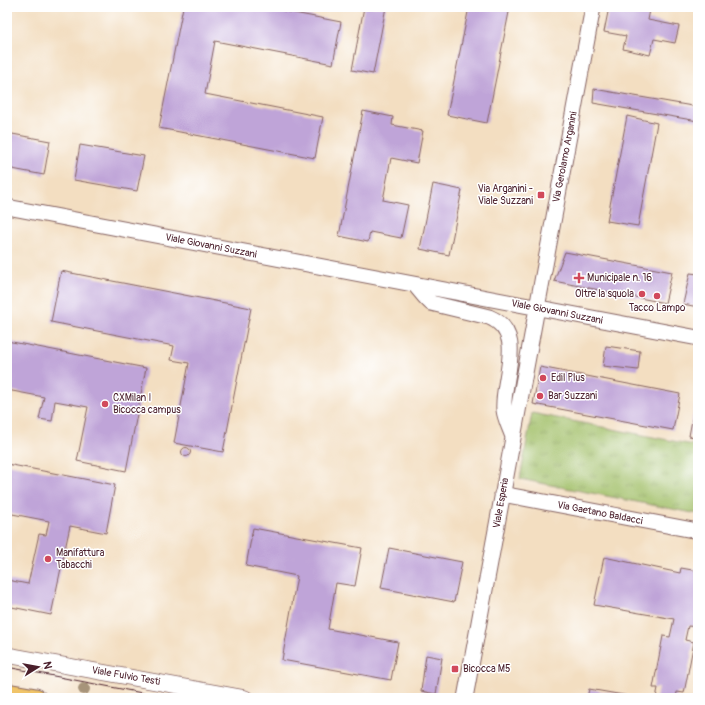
<svg xmlns="http://www.w3.org/2000/svg" width="705" height="705" viewBox="0 0 705 705" font-family="Pangolin,sans-serif">
<style>
.park{fill:url(#park-tufts);stroke:#766f49}
.building{fill:#bfa4d8}
.lines{fill:none;stroke-linecap:round;stroke-linejoin:round}
.minor-casing{stroke:#856260;stroke-width:17}
.major-casing{stroke:#856260;stroke-width:21}
.minor{stroke:#fff;stroke-width:15}
.major{stroke:#f0c469;stroke-width:19}
.tram{stroke:#4a1f2b;stroke-width:1}
.tree{fill:#a7947a}
.poi-dot{fill:#d1495b;stroke:#fff;stroke-width:1.5}
.labels{text-anchor:middle;dominant-baseline:central;stroke-width:3;stroke-linejoin:round;paint-order:stroke}
.street-label{font-size:10px;fill:#4a1f2b;stroke:#fff}
.poi-label{font-size:10px;fill:#4a1f2b;stroke:#fff;text-anchor:start}
</style>
<defs>
<pattern id="park-tufts" width="24" height="20" patternUnits="userSpaceOnUse"><rect width="24" height="20" fill="#a1bf67"/><path d="M3 7l-1-3M5 7V3M7 7l1-3M15 17l-1-3M17 17v-4M19 17l1-3" fill="none" stroke="#859b55"/></pattern>
</defs>
<rect width="100%" height="100%" fill="#fff"/>
<filter id="ink" filterUnits="userSpaceOnUse"><feTurbulence type="fractalNoise" baseFrequency=".025" numOctaves="2"/><feDisplacementMap in="SourceGraphic" scale="8" xChannelSelector="R" yChannelSelector="G"/><feConvolveMatrix kernelMatrix="1 2 1 2 8 2 1 2 1" color-interpolation-filters="sRGB"/></filter>
<filter id="wash" filterUnits="userSpaceOnUse"><feTurbulence type="fractalNoise" baseFrequency=".012" numOctaves="4" result="noise"/><feDisplacementMap in="SourceGraphic" scale="16" xChannelSelector="R" yChannelSelector="G"/><feGaussianBlur stdDeviation="0.9" result="paint"/><feColorMatrix in="noise" values="0 0 0 0 0 0 0 0 0 0 0 0 0 0 0 0 0 1.4 0 .05"/><feComposite in="paint" operator="in"/></filter>
<g filter="url(#wash)">
<rect width="100%" height="100%" fill="#f3dec1"/>
<path class="park" d="M532,413L698,446V514L520,479Z"/>
<g id="blocks">
<path class="building" d="M183,7H263L341,22L333,64L215,41L205,94L323,117L315,158L159,128Z
M364,7H386L373,74L352,70Z
M469,7H510L487,123L447,115Z
M609,7H636L650,10L648,20L679,26L675,43L654,39L650,55L623,49L626,36L604,32Z
M594,89L698,107V121L593,103Z
M363,111L393,117L392,125L423,131L417,163L391,158L383,200L408,205L401,238L370,232L368,242L339,236Z
M627,116L657,123L638,226L607,221Z
M7,133L50,141L44,175L7,168Z
M80,145L144,156L137,191L74,180Z
M433,184L462,190L449,255L420,249Z
M565,252L672,272L665,303L554,281Z
M61,271L251,308L223,452L174,443L189,363L171,360L174,346L51,322Z
M690,273L698,274V307L683,304Z
M7,341L146,368L126,471L77,461L88,407L55,401L52,421L39,419L44,397L7,390Z
M606,346L640,351L638,370L603,366Z
M540,367L680,394L673,430L533,404Z
M696,399H698V438L689,436Z
M181.5 452a4.5 4.5 0 1 1 9 0a4.5 4.5 0 1 1-9 0Z
M7,464L115,485L106,533L70,526L51,615L7,606V580L28,584L39,534L46,535L49,521L7,513Z
M253,528L362,548L355,586L336,583L328,629L398,642L391,680L282,660L297,576L246,566Z
M389,548L462,562L454,602L381,588Z
M604,557L680,573L681,568L698,571V627L688,626L685,640L694,642L684,693L677,692L676,698H656L658,688H653L663,636L670,637L674,619L594,605Z
M426,655L442,658L436,694L421,691Z
M589,689L635,697V698H587Z"/>
</g>
</g>
<g filter="url(#ink)">
<use href="#blocks" fill-opacity="0" stroke="#856260" stroke-width="1"/>
<g class="lines">
<g class="minor-casing">
<path id="minor" d="M7,207L698,338
M415,285L425,297L431,303L489,317C528,333 501,380 504,410C505,419 510,428 513,437
M502,494L698,531
M7,655L245,698
M465,698L537,308L593,7"/>
</g>
<g class="major-casing">
<path id="major" d="M7,693L36,698"/>
</g>
<use href="#minor" class="minor"/>
<use href="#major" class="major"/>
<path class="tram" d="M7,667L168,698"/>
</g>
<circle class="tree" cx="84" cy="689" r="6"/>
</g>
<g class="poi-dot">
<rect x="537" y="191" width="8" height="8" rx="2"/>
<path d="M577 272h4v4h4v4h-4v4h-4v-4h-4v-4h4z"/>
<circle cx="642" cy="294" r="4"/>
<circle cx="657" cy="296" r="4"/>
<circle cx="543" cy="378" r="4"/>
<circle cx="540" cy="396" r="4"/>
<circle cx="105" cy="404" r="4"/>
<circle cx="48" cy="559" r="4"/>
<rect x="451" y="665" width="8" height="8" rx="2"/>
</g>
<g class="labels">
<g class="street-label">
<text transform="translate(565 157) rotate(-79)">Via Gerolamo Arganini</text>
<text transform="translate(211 246) rotate(11)">Viale Giovanni Suzzani</text>
<text transform="translate(557 312) rotate(11)">Viale Giovanni Suzzani</text>
<text transform="translate(501 503) rotate(-80)">Viale Esperia</text>
<text transform="translate(600 513) rotate(11)">Via Gaetano Baldacci</text>
<text transform="translate(126 676) rotate(10)">Viale Fulvio Testi</text>
</g>
<g class="poi-label">
<text x="533" y="189" text-anchor="end">Via Arganini -<tspan x="533" dy="12">Viale Suzzani</tspan></text>
<text x="587" y="278">Municipale n. 16</text>
<text x="634" y="294" text-anchor="end">Oltre la squola</text>
<text x="657" y="308" text-anchor="middle">Tacco Lampo</text>
<text x="551" y="378">Edil Plus</text>
<text x="548" y="396">Bar Suzzani</text>
<text x="113" y="398">CXMilan I<tspan x="113" dy="12">Bicocca campus</tspan></text>
<text x="56" y="553">Manifattura<tspan x="56" dy="12">Tabacchi</tspan></text>
<text x="463" y="669">Bicocca M5</text>
</g>
</g>
<rect width="705" height="705" fill="none" stroke="#fff" stroke-width="24"/>
<g transform="translate(38 667) rotate(79)" stroke="#ffffff" stroke-width="3" paint-order="stroke">
<path d="M0-3L7 15L0 10L-7 15Z" fill="#4a1f2b"/>
<text y="-6" font-size="11" font-weight="bold" text-anchor="middle" fill="#4a1f2b">N</text>
</g>
</svg>
